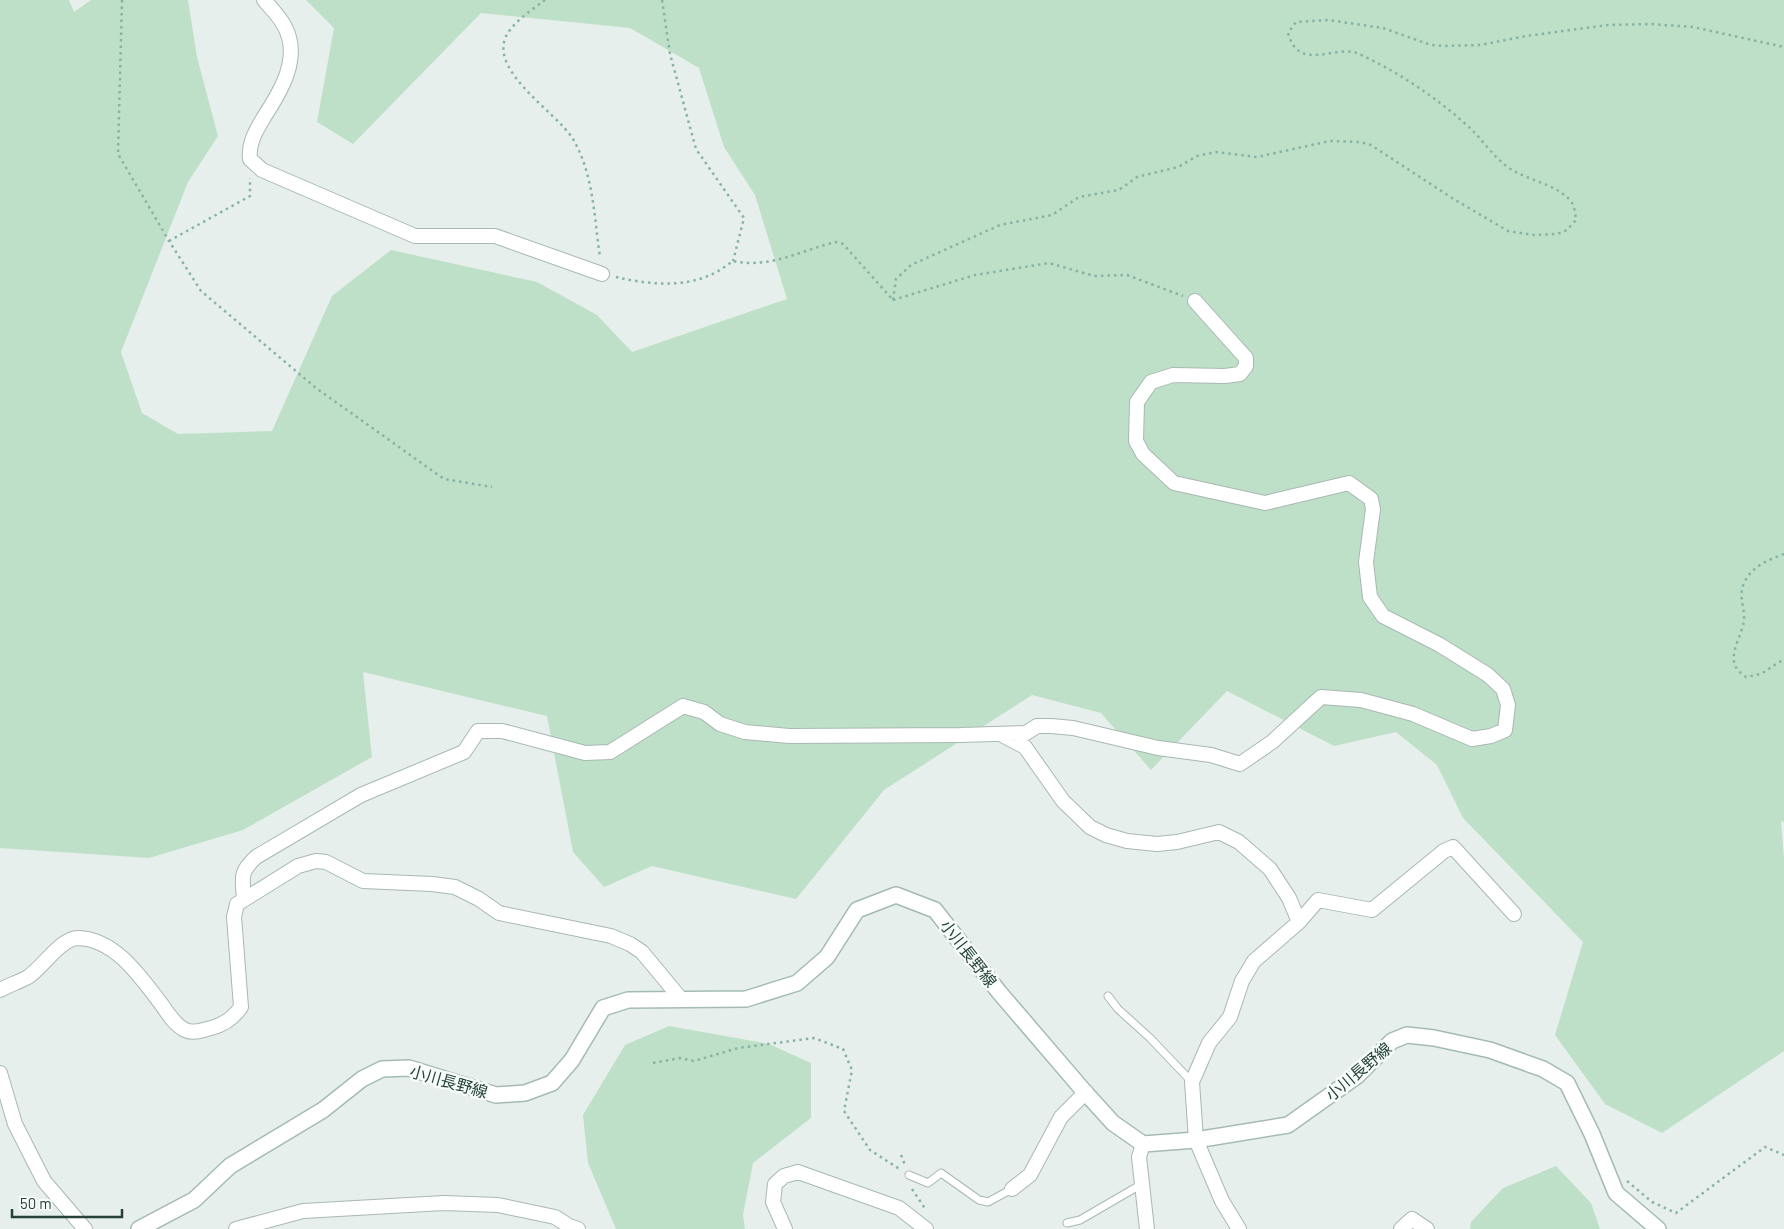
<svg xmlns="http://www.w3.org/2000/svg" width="1784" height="1229" viewBox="0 0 1784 1229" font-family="Barlow,'Noto Sans JP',sans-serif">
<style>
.green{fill:#bfe0c8}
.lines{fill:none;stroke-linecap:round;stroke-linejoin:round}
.service-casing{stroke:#a8b8b2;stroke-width:9}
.minor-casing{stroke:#a8b8b2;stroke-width:16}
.secondary-casing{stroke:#a4bbb3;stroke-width:18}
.path{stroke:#86b3a5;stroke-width:2.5;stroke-dasharray:2.5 4;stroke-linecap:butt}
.service{stroke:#fff;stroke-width:7}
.minor{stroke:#fff;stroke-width:14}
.secondary{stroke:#fff;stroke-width:15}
.labels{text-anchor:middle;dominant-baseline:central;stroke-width:5;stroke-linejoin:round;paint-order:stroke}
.street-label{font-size:16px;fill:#24423a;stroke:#f7fbf9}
</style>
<rect width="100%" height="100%" fill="#e6efeb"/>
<path class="green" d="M0,0H69L74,12L91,0H188L197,57L218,136L188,182L121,352L142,413L178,434L272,431L332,296L391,250L537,282L597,315L632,352L787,299L755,195L724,147L699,68L630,28L481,13L353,144L317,122L334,28L306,0H1784V822L1781,821L1784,859V1051L1662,1133L1605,1104L1555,1035L1583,942L1463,818L1437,765L1396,732L1334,746L1227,691L1151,770L1101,713L1032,695L884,790L796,899L652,866L604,887L573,852L547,716L363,672L372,757L243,830L149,858L0,848Z
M669,1026L769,1044L811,1063V1118L753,1163L743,1215L745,1229H616L588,1163L583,1115L625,1045Z
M1556,1166L1591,1203L1600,1229H1470L1471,1222L1503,1188Z"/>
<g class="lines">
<g class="service-casing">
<path id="service" d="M1108,996L1118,1009L1150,1038L1192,1082
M909,1175L928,1183L941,1173L979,1200L988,1202L1012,1189
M1067,1223L1080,1220L1142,1184"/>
</g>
<g class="minor-casing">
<path id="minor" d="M264,0C271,8 280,17 285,27C301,58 281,91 264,117C256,131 248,143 250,159L262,170L415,236H495L602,274
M1002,735L1025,747L1063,801L1090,827L1106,835L1127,841L1157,844L1177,842L1219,832L1239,842L1270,869L1289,898L1299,922L1254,961L1242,981L1230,1017L1209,1043L1192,1082L1196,1140L1222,1201L1239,1229
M244,898C242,877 240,872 256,857L361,795L464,752L478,731H502L585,753L610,752L683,706L704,712L720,724L745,732L789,736L961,735L1026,733L1037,726H1051L1073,728L1158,748L1211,755L1240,764L1272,742L1321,697L1361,700L1413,714L1472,739L1491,736L1505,730L1508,705L1503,689L1488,675L1440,645L1383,616L1370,597L1366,562L1373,509L1371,499L1349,483L1265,503L1174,483L1143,454L1136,441L1137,402L1151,382L1173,375L1225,376L1240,374L1246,366V358L1195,301
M1299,922L1318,900L1372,910L1444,851L1453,847L1514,914
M0,990C9,985 19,982 28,977C42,968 61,938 78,938C116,939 141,978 162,1005C168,1014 175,1025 185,1030C193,1034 202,1030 211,1028C223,1025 234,1017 241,1007L234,917L237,904L298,866L316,861L326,862L363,881L432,884L455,887L479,899L499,913L611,936L630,944L642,952L681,999
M0,1073L15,1124L44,1181L85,1229
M1143,1144L1139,1157L1147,1229
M1012,1189L1030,1175L1061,1117L1086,1092
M236,1229L303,1211L444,1203L498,1205L555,1217L569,1226L578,1229
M785,1229L773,1202L775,1184L784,1176L798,1172L899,1208L926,1229
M1401,1229L1412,1219L1427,1229"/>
</g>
<g class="secondary-casing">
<path id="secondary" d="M139,1229L194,1200L230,1166L323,1110L362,1079L382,1069L409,1068L496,1095L525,1093L552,1083L572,1060L603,1008L628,1000L746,999L797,983L827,957L857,910L896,895L935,910L999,992L1083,1090L1113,1123L1143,1144L1196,1140L1288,1125L1357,1076L1392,1041L1407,1035L1434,1038L1490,1050L1543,1069L1567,1083L1592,1134L1616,1193L1658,1229"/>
</g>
<path class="path" d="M122,0L118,154L169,241L201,291L316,388L444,479L492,487
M545,0C533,9 519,18 510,30C481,67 556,111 573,139C594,175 594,218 600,257
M662,0L670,54L696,149L744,218L733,261
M169,241L250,196V178
M616,277C645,284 682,288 710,275C718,272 726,266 733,261C771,269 801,250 836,242L843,244L893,300
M893,300L896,279L911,265L1000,225L1052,215L1079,197L1119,190L1137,177L1178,167L1197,156L1216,152L1257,157L1330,141L1360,142L1371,145L1452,198L1508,231L1534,235L1557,234L1567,230L1576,220C1575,213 1575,205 1569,199C1554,184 1531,181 1512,170C1496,160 1485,143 1472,130C1440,100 1399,72 1359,54C1336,43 1299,74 1288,33L1296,22L1328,20L1383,28L1431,45L1445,46L1480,45L1526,36L1608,25L1651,24L1693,27L1784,47
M893,300L975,275L1049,263L1094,276L1127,275L1183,296
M1784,554C1768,560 1752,566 1744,583C1738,597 1745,607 1744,621C1742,634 1732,648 1734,662C1735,669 1741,673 1746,677L1761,674L1784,659
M653,1063L680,1058L694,1061L738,1048L814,1038L843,1049L852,1070L844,1111L870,1150L901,1170
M901,1155L905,1165
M1627,1181L1652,1202L1676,1213L1765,1147L1784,1155
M912,1189L926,1210"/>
<use href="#service" class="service"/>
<use href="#minor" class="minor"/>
<use href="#secondary" class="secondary"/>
</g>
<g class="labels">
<g class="street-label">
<text transform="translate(969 953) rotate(52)">小川長野線</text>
<text transform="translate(1358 1071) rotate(-40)">小川長野線</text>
<text transform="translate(449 1081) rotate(16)">小川長野線</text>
</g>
</g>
<path d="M12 1209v8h110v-8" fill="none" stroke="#24423a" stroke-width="2.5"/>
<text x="20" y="1209" font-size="15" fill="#24423a" stroke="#f7fbf9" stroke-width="4" paint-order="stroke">50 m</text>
</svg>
